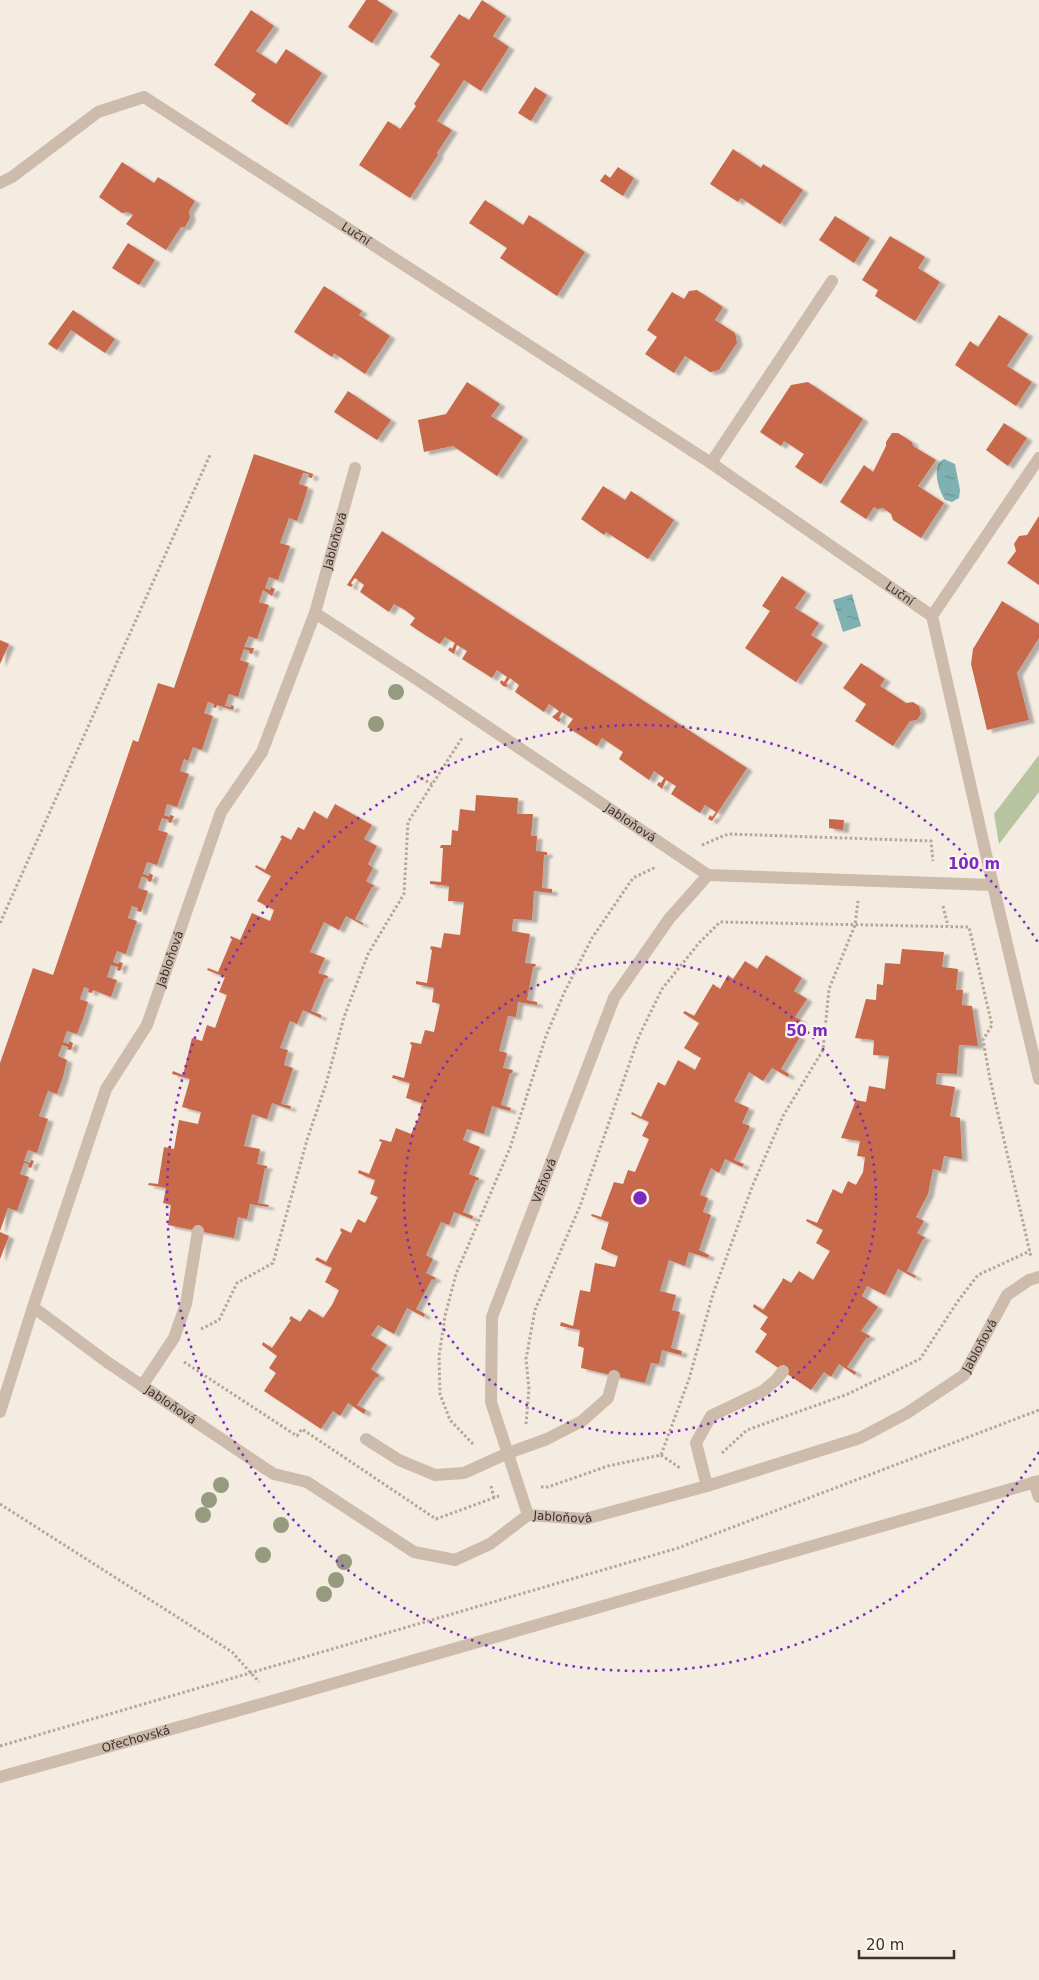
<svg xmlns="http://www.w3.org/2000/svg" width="1039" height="1980" viewBox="0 0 1039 1980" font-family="'DejaVu Sans',sans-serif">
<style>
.grass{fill:#b8c4a0}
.water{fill:url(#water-ripples)}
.building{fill:#c8694b;filter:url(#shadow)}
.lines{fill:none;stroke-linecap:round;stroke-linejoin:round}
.path{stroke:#b9a596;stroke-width:3;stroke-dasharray:2.5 2.5;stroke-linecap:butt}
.service{stroke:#cdbbac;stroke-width:12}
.minor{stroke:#cdbbac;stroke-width:12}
.tertiary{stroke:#cdbbac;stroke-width:12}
.tree{fill:#969b7f}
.ring{fill:none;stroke:#7b2cbf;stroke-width:2.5;stroke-dasharray:2.5 5}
.labels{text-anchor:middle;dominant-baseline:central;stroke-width:4.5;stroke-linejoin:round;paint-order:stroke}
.street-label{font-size:12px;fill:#3b302b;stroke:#fbf5ee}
.centre{fill:#7b2cbf;stroke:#fbf5ee;stroke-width:2.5}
.ring-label{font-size:15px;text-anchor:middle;font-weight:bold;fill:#7b2cbf;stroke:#fbf5ee;stroke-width:4.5;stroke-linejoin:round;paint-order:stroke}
</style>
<defs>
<pattern id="water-ripples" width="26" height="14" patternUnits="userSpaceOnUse" patternTransform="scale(1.25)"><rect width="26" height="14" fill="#7fb0b2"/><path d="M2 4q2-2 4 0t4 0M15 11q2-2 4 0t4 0" fill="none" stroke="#699091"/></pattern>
<filter id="shadow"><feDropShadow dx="5.5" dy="3" stdDeviation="1" flood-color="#0004"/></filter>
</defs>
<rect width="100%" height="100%" fill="#f4ebe1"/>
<path class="grass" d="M1039,755V792L999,844L994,814Z"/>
<path class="water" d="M944,459L955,464L960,490L959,498L952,502L945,500C938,489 931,465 944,459Z
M852,594L861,626L843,632L833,600Z"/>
<path class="building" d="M366,0H377L393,11L372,43L348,27Z
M482,0L506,16L493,36L509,47L481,91L464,80L437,121L452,130L437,153L438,155L410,198L359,165L388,121L400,129L416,106L414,104L440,64L430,57L459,14L469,20Z
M251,10L274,26L256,51L276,64L286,49L322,73L287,125L251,101L256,94L214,65Z
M535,87L547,95L531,121L518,113Z
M733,149L761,168L763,164L803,190L780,224L741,198L738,202L710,184Z
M122,162L154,183L158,177L195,201L189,211L190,218L185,227H181L166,250L126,224L133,215L128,212L122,213L99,197Z
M618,167L634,178L623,196L600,181L605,174L610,178Z
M485,200L523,225L529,215L585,252L557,296L500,258L507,248L469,223Z
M835,216L870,238L854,263L819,240Z
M890,236L925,257L918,268L940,282L915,321L875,296L878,290L862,280Z
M128,243L155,260L139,285L112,268Z
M324,286L362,311L359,315L390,336L365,374L334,353L332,357L294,332Z
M697,290L723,307L715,320L735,333L737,343L719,370L710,372L685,356L674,373L645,354L657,337L647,330L672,292L684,299L689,291Z
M73,310L115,339L105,353L71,330L57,350L48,344Z
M999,315L1028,334L1007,366L1032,382L1016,406L955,365L970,341L978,347Z
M467,382L500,404L491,416L523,437L497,476L453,446L424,452L418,420L446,414Z
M808,382L863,419L821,484L795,467L804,454L784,441L781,446L760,432L791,385Z
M348,391L391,420L377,440L334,412Z
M1004,423L1027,438L1008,466L986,450Z
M892,433H898L912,442L913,446L936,460L918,486L944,503L921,538L893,520L891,514L883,508L877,509L874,507L866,519L840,502L864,465L873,472L886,446V442Z
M254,454L313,474L312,478L308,477L309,474L303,473L299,484L308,487L303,504L297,521L289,518L280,543L290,546L278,580L269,577L265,588L270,590L271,587L275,589L272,596L263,590L259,602L269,605L257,639L249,636L244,647L254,648L252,654L249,653L250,651L244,649L240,660L249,663L238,697L229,694L225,706L231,707V705L234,706L233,710L217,705L216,708L213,707L214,704L208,702L204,713L213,716L202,750L193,747L188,761L184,759L180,771L189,774L177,807L167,804L164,815L169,817L170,815L174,816L171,823L168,822L169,820L162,818L158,830L168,833L157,865L147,862L143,874L149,876V873L153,875L151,882L148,881V879L142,876L138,888L148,891L141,912L137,911L138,908L132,906L128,918L137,921L131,938L126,954L117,951L113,962L118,964L119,962L123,963L120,971L117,970L118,967L111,965L107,977L117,980L111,997L93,990L92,993L88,992L89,989L84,987L80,999L88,1002L83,1019L77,1034L67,1031L63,1042L69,1044V1041L73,1043L71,1050L67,1049L68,1047L62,1045L58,1056L67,1060L63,1077L57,1094L48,1091L39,1116L48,1119L37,1153L28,1150L24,1161L30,1163L31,1160L34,1161L31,1168L28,1167L29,1164L24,1163L20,1174L29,1177L17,1211L8,1208L0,1231V1063L33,968L53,975L133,740L138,742L158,683L174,688Z
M603,486L625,500L631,491L674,520L648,559L606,532L604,535L581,519Z
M1039,516V585L1007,563L1016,551L1014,544L1019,536L1027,535Z
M382,531L747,768L712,821L708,819L710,815L712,817L716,812L705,805L700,813L671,794L676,786L666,780L662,789L657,785L659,782L661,783L664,778L654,771L649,780L619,759L623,752L602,738L597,746L567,727L573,719L562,712L559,718L561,719L559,722L552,717L559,711L549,704L544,712L515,692L519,685L510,678L506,684L508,685L506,687L503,686L500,683L501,680L504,682L507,677L497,670L492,678L462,659L467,651L457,645L454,654L448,650L450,647L452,649L455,643L445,637L440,644L425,635L410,625L415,618L405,610L394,604L389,612L360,592L364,585L355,578L351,583L353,585L351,587L347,585Z
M782,576L806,592L795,608L819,623L811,635L823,643L796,682L745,648L770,611L762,606Z
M1002,601L1039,624V638L1017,673L1029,720L987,730L971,664L973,649Z
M0,640L9,644L0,664Z
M861,663L885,679L880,686L906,703L913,702L919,706L921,714L917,720L910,721L893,746L855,721L866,704L843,688Z
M476,795L518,798L517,814H533L531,836H537L536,851L547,852V855H544L542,888L552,889V893L534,891L532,920L513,919L512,931L530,934L525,963L536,964L535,967H533L527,1000L537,1002V1005L518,1002L516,1017L508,1016L499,1051L507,1053L503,1068L513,1070L512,1073H510L501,1105L511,1108L510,1111L492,1106L484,1134L467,1129L463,1140L480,1147L469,1174L479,1178L478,1181L476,1180L463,1212L473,1216L472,1219L454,1212L449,1225L441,1222L426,1255L433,1259L426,1273L436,1278L434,1280L432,1279L416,1309L425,1314L424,1317L407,1308L394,1334L378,1325L371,1335L387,1345L371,1369L379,1375L378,1378L376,1377L357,1405L366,1410L364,1414L348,1403L340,1416L333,1411L321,1429L264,1391L276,1373L269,1368L277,1356L262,1345L263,1342L272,1348L291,1320L289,1319L291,1316L300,1322L309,1309L323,1318L332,1305L339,1290L325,1282L332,1268L315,1260L317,1257L326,1262L342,1232L340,1231L341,1228L351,1233L358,1219L365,1223L378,1197L370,1194L375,1180L358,1173L359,1170L369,1174L382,1142L379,1141L380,1139L391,1142L396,1128L411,1134L418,1119L422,1103L406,1098L410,1083L392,1078L393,1075L404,1078L412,1045L410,1044L411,1042L421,1044L425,1030L434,1032L440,1004L432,1002L434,988L416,984V981L427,983L432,950L430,949L431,946L441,948L444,933L460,935L464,902L448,901L449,886L430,884V881L441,882L443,848H440L441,845H451L452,830L458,831L460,809L475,811Z
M335,804L372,825L364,839L377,846L368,864L373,868L366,881L375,886L372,887L355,919L363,923V925L346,916L339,930L324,922L310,952L325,958L318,973L328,976L327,979L325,978L311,1011L321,1015V1018L303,1010L297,1024L290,1021L280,1048L288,1050L284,1065L293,1068L281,1104L291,1106L290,1109L272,1103L267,1119L252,1114L244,1146L260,1149L257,1164L267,1166V1169L265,1168L258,1203L269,1205L268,1207L250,1204L247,1219L238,1217L234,1238L168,1225L171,1205L163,1203L166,1188L148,1185L149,1183L158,1184L164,1147L174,1149L179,1120L198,1124L201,1112L182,1107L190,1079L172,1074L173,1071L183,1075L192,1038L202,1041L207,1025L215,1028L227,995L219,992L225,977L207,970L208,968L218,972L232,939L230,938L231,936L240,940L252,913L270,921L274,910L257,901L271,876L255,867L256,865L265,870L282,838H280L282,835L291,840L298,827L304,830L314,811L327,819Z
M829,819L844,820L843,830L829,828Z
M902,949L944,952L942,967L958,969L956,990H963L962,1005L972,1006L978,1046L959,1045L957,1074L937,1073L936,1084L955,1087L950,1116L960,1118L962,1159L944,1156L941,1171L933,1169L928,1194L916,1217L924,1221L917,1233L926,1238L923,1239L907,1271L916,1276L915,1278L898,1269L885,1295L867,1286L862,1296L878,1307L861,1331L870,1336L868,1339L867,1337L847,1367L856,1372L855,1375L839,1364L831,1377L824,1372L811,1390L755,1352L767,1334L760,1329L768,1317L753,1307L754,1304L763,1310L782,1281L783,1278L791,1283L799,1271L813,1280L830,1251L816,1243L823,1230L806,1221L807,1219L817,1223L833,1189L842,1194L848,1181L856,1185L863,1172L865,1157L857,1156L860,1141L841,1138L856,1100L866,1102L869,1086L885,1089L889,1056L873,1055L874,1040L855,1038L866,999L876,1000L877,984L883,985L885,963L900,964Z
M766,955L802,978L794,991L807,999L795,1017L801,1020L793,1033L800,1037L781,1069L789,1074L788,1077L772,1068L763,1081L749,1072L734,1101L749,1108L742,1123L750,1126L734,1160L744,1164L742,1167L725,1159L719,1173L711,1168L705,1182L700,1195L708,1198L703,1212L711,1215L699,1250L709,1255L708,1258L689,1252L685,1266L669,1260L660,1291L676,1295L672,1310L680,1312L671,1348L682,1351L681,1355L662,1350L659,1364L651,1363L645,1383L581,1368L584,1348L578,1346L580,1330L560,1326L561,1322L573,1326L580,1290L590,1292L595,1263L615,1267L618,1256L601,1249L609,1222L591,1216L592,1214L601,1217L614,1182L623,1184L628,1170L635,1172L649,1139L642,1136L649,1122L631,1114L632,1112L641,1117L658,1082L665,1086L678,1060L695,1070L701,1058L684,1048L699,1023L683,1013L685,1011L694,1016L713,984L720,989L728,975L733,979L745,961L757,969Z
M0,1232L9,1236L0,1259Z"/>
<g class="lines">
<path class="path" d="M417,776L432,784
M702,845L728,834L931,841L933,861
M943,906L948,926
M0,923L210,455
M201,1329L219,1320L237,1283L273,1263L307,1140L326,1084L344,1017L368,954L404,894L408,822L462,738
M184,1362L297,1436L302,1429L436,1519L499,1496
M526,1424L529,1389L526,1359L535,1310L580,1206L639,1036L662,989L699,943L720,922L969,927L992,1025L983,1040L990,1079L1031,1257
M473,1444L450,1420L440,1394L439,1356L445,1316L456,1274L510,1148L546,1036L564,993L592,938L633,878L656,867
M722,1453L747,1430L848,1394L920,1359L958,1301L978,1275L1030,1251
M661,1455L680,1468
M491,1486L494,1498
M541,1487H548L608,1466L661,1455L689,1379L713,1294L752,1187L783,1116L823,1050L829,989L855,925L858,901
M0,1504L232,1652L259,1682
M0,1746L678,1548L1039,1410"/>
<path class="service" d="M142,1386L174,1338L186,1304L198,1231
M366,1439L399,1460L435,1475L464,1473L508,1453L547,1439L582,1421L608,1398L614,1376
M1034,1482L1039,1497
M707,1486L696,1443L711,1416L763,1391L776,1380L783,1371"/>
<g class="minor">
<path id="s1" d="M0,183L12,177L98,112L144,97L711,463L932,616L1039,458"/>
<path d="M711,463L832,281"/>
<path id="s2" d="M315,613L421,682L708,875L993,885L1039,1079"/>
<path d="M932,616L993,885"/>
<path id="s3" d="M33,1307L107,1362L266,1469L274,1474L307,1482L414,1552L455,1560L490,1544L528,1515L585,1519L707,1486L860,1438L907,1413L964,1375L1007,1295L1029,1280L1039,1277"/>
<path id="s4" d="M0,1412L33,1307L106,1089L147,1025L221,812L262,752L315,613L355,468"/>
<path id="s5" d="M528,1515L491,1402L492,1317L614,998L669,919L708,875"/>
</g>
<path class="tertiary" id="s6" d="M0,1777L272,1701L1039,1481"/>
</g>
<g class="tree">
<circle cx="396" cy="692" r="8"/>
<circle cx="376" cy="724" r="8"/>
<circle cx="221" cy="1485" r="8"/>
<circle cx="209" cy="1500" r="8"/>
<circle cx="203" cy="1515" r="8"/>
<circle cx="281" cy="1525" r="8"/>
<circle cx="263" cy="1555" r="8"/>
<circle cx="344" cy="1562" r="8"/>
<circle cx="336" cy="1580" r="8"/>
<circle cx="324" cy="1594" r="8"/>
</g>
<g class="ring">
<circle cx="640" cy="1198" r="236"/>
<path d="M1039 1452A473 473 0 1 1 1039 944"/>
</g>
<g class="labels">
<g class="street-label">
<text stroke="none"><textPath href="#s1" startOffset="422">Luční</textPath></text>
<text stroke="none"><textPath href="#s4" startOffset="938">Jabloňová</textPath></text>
<text stroke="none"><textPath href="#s1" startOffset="1074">Luční</textPath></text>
<text stroke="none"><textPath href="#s2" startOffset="379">Jabloňová</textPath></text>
<text stroke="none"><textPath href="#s4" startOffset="486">Jabloňová</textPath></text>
<text stroke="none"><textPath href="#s5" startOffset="350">Višňová</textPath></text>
<text stroke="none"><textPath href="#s3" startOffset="1082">Jabloňová</textPath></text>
<text stroke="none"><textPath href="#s3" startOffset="169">Jabloňová</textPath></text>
<text stroke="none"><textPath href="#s3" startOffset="618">Jabloňová</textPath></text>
<text stroke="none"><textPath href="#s6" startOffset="141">Ořechovská</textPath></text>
</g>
</g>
<circle cx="640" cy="1198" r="8" class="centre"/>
<g class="ring-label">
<text x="974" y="869">100 m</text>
<text x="807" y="1036">50 m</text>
</g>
<path d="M859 1950v8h95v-8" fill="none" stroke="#3b302b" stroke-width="2.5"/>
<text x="866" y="1950" font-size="15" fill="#3b302b" stroke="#fbf5ee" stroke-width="4" paint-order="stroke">20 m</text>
</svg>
